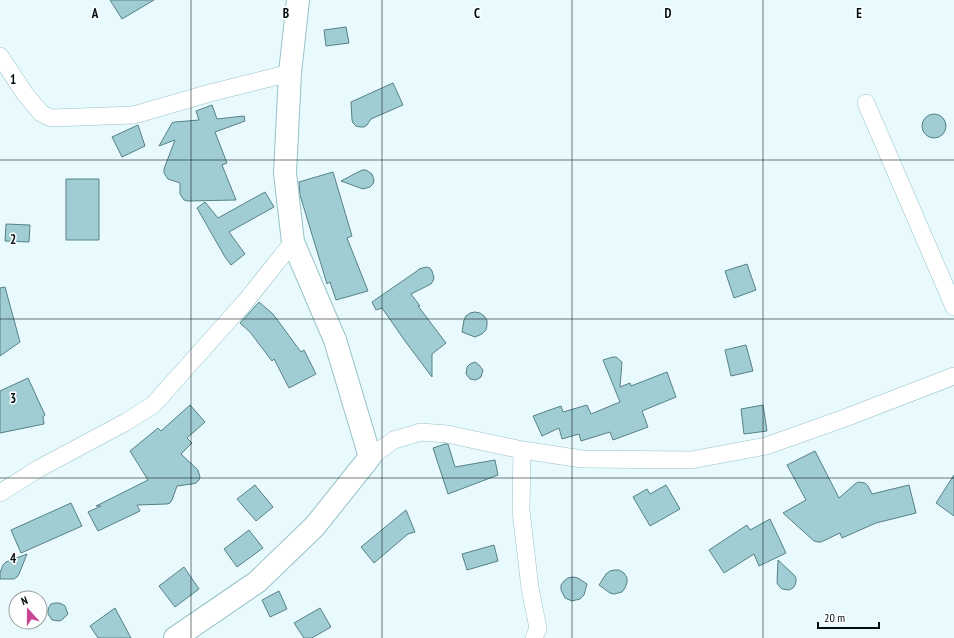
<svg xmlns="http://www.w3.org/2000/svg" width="954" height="638" viewBox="0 0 954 638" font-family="'PT Sans Narrow',sans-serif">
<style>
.building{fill:#a0cdd3;stroke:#568186}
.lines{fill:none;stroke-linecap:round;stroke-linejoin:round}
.street-casing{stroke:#96c2c8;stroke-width:18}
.secondary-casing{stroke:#96c2c8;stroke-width:24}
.street{stroke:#fff;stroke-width:17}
.secondary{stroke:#fff;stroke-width:22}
.grid{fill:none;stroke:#010f12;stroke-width:1;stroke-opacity:0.55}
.grid-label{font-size:13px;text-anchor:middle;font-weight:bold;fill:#010f12;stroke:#fff;stroke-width:3;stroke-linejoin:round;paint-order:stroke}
</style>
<rect width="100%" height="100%" fill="#e8fafd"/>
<path class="building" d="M110,0H154L122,19Z
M346,27L349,43L326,46L324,30Z
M393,83L403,105L371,119L367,125L364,127H360L356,126L353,123L352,120L351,102Z
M212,105L217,119L244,116L245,121L215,132L227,163L222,165L236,200L188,201L184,200L180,194V183L168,179L164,173V169L175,140L159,146L172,123L175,122L199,120L196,111Z
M922 126a12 12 0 1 1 24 0a12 12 0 1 1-24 0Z
M138,125L145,146L122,157L112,137Z
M362,170H366L372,174L374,180L373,184L370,187L363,189L341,181Z
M333,172L352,236L347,238L368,291L336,300L330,282L327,284L300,195L299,182Z
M66,179H99V240H66Z
M265,192L274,207L229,232L245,254L231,265L225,257L197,208L205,202L218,218Z
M6,224L30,225L29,242L5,241Z
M747,264L756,290L734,298L725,271Z
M426,267L430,268L432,271L434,278L433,281L431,284L411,294L420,306H418L446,343L432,354V377L405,341L382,308L376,310L372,302L417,271L419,269Z
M5,287L20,342L0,356V288Z
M259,302L273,314L301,352L304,350L316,374L289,388L274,359L272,361L250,332L240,323Z
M475,312L480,313L484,316L487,320V325L486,330L482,334L475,337L462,332L464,320L466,316L470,313Z
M746,345L753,371L731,376L725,350Z
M613,357H616L622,362L620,387L630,383L631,386L667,372L676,397L642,411L648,427L613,440L610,432L581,441L579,434L562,439L559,428L542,436L533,416L561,406L563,412L587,405L591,414L620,402L603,360Z
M475,362L479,365L483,370L481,377L476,380L470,379L466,374L467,367L470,364Z
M28,378L45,415L43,417L44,424L0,433V391Z
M190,405L205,422L187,438L192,443L181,454L198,470L200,477L199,480L196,483L192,484L177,486L172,500L170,503L167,504L137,505L140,511L98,531L88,512L101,506H96L148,480L130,451L158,428L161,431Z
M763,405L767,431L744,434L741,409Z
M445,444H448L455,467L495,460L498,475L448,494L433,448Z
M815,451L839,498L855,484L858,482L865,483L868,486L872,494L909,485L916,513L876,523L842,538L840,533L821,542H818L814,541L783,513L806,500L787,465Z
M954,475V516L936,503Z
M255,485L273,507L256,521L237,499Z
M666,485L680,509L650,526L633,497L647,489L650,494Z
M71,503L82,526L21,553L11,530Z
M406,510L415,532L408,534L374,563L361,547Z
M770,519L786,553L759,566L754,554L724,573L709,550L747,525L750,530Z
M249,530L263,548L237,567L224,549Z
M494,545L498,561L467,570L462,554Z
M27,554L19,574L17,577L14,579H0V573L3,565L6,562Z
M778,560L794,575L796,578V582L795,585L793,588L789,590L782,589L779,586L777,583Z
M184,567L199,589L175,607L159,586Z
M614,570H619L624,573L627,578V583L625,588L622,592L614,594L610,593L599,585L606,574L610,571Z
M573,577L578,578L587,584L584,595L580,599L572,601L565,598L561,590V585L564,581L568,578Z
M279,591L287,609L270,617L262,600Z
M55,603H58L62,604L65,606L68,614L63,619L60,621L52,620L48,614V610L49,607L51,604Z
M115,608L131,638H98L90,626Z
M320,608L331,627L312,638H304L294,623Z"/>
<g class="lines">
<g class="street-casing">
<path id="street" d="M0,56L25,94L41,113L51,118L134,115L210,93L290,73
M866,103L954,307
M522,450L521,511L530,588L538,628L534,638
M370,457L394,440L421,432L447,434L522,450L582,459L691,460L766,446L845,418L954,376
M0,493L38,469L126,422L153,405L245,302L293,242"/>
</g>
<g class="secondary-casing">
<path id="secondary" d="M175,638L257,582L315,526L370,457L335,340L293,242L285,173L290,73L298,0"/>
</g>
<use href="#street" class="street"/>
<use href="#secondary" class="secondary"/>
</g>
<path class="grid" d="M191,0V638M382,0V638M572,0V638M763,0V638M0,160H954M0,319H954M0,478H954"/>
<g class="grid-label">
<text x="95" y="18">A</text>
<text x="286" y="18">B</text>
<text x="477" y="18">C</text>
<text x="668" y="18">D</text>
<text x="859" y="18">E</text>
<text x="13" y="84">1</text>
<text x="13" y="244">2</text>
<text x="13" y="403">3</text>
<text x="13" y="563">4</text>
</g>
<g transform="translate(28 610) rotate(339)"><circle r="19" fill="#ffffff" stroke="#999fa0"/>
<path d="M0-3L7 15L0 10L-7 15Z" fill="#c64691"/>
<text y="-6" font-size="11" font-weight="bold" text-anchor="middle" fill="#010f12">N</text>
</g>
<path d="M818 622v6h61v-6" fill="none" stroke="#010f12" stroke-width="2"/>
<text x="824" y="622" font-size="12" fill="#010f12" stroke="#ffffff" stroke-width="3" paint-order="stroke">20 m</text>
</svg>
